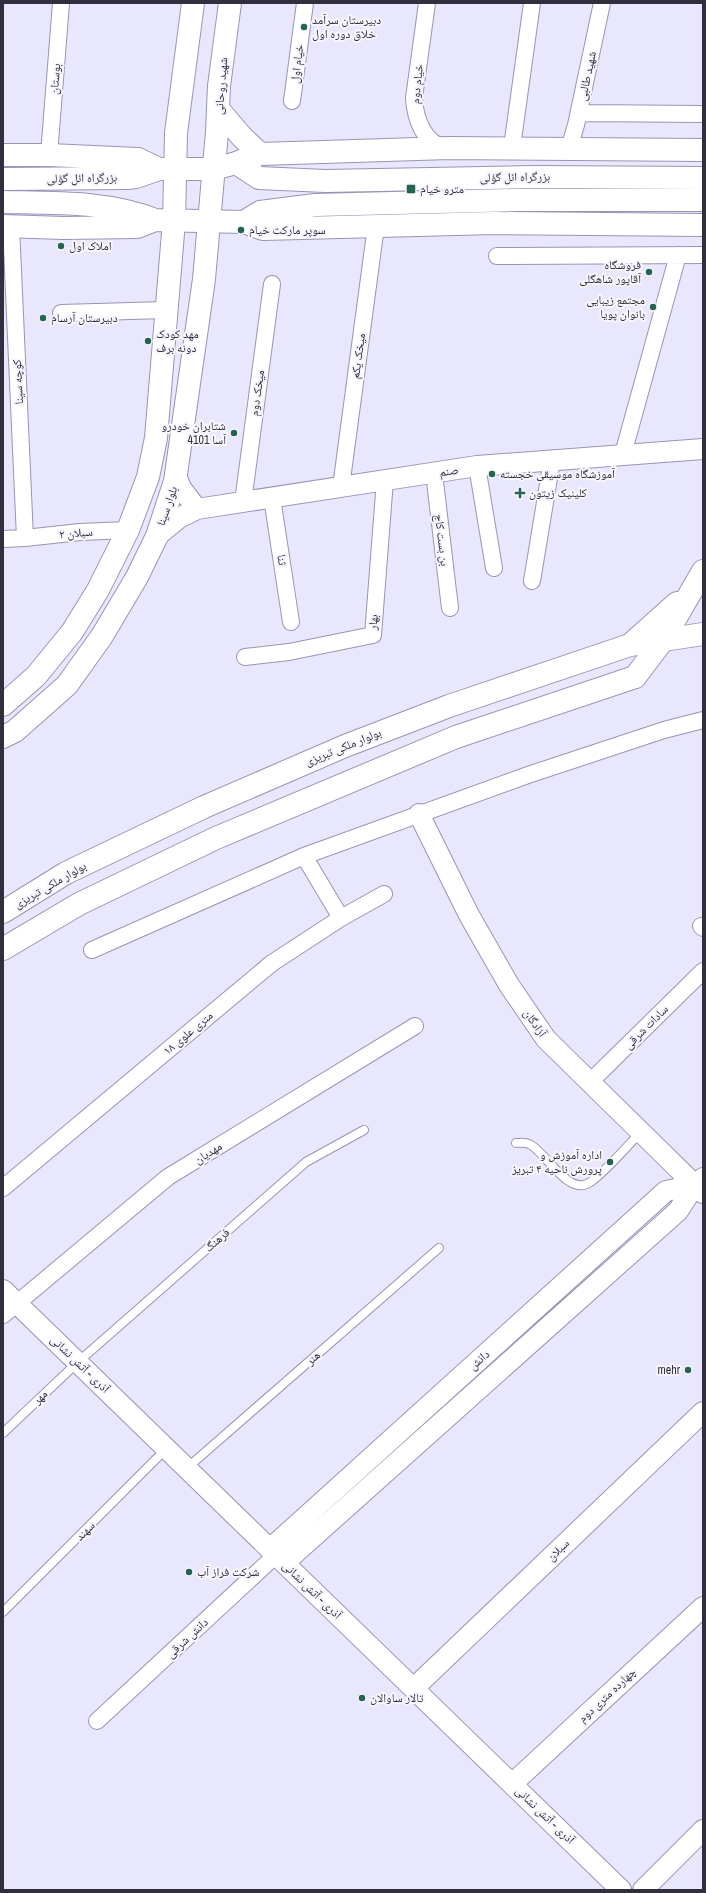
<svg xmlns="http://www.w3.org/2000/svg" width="706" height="1893" viewBox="0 0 706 1893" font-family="'Archivo Narrow','Noto Naskh Arabic',sans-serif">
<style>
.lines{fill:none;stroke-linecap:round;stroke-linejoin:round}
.service-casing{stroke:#9894b6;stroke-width:10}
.minor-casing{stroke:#9894b6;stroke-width:18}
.tertiary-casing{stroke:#9894b6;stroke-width:22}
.secondary-casing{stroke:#9894b6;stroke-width:24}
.primary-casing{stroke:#9894b6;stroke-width:24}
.trunk-casing{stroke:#9894b6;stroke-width:24}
.service{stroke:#fff;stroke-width:8}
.minor{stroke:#fff;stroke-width:16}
.tertiary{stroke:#fff;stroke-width:20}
.secondary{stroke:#fff;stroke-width:22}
.primary{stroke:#fff;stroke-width:22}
.trunk{stroke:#fff;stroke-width:22}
.poi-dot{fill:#256451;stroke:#f7f6fe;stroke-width:1.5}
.labels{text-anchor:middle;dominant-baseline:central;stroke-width:4;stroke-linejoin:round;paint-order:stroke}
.poi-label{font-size:12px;fill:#312f3d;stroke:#f7f6fe;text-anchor:start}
.street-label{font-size:12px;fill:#312f3d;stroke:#f7f6fe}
</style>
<rect width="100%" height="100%" fill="#e9e7fd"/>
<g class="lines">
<g class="service-casing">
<path id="service" d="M516,1143C520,1143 525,1142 529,1144C545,1151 566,1193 587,1184C599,1179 629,1144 640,1133
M3,1433L78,1362L306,1162L364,1130
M187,1468L439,1248
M3,1612L166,1449"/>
</g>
<g class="minor-casing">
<path id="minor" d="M427,3L414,98C415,118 424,145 447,148
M292,101L305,3
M579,113L703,114
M512,147L532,3
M569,149L576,125L602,3
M49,155L61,3
M11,226L25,538
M497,256L703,255
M61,313L166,310
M623,454L678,255
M477,466L494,568
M434,473L450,608
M341,487L376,226
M272,498L291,622
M243,502L272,284
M3,539L25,538L80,532L128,530
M532,581L552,460
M245,657L289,652L373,635L385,480
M304,856L341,918
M701,926L703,928
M92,950L304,856L528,775L664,730L703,720
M589,1083L703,971
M3,1188L272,963L341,918L384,894
M3,1315L168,1177L415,1026
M97,1721L276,1555"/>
</g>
<g class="tertiary-casing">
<path id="tertiary" d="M176,475L181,488L197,509
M157,536L179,518L197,509L477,466L703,449
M419,814L469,915L509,985L546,1039L703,1193
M3,1290L621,1890
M270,1549L666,1191L695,1185
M284,1563L678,1211L695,1185L703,1178
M414,1688L703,1412
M512,1784L703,1607
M643,1890L703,1830"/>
</g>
<g class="secondary-casing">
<path id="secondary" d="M630,645L677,603
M635,677L663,640L703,571
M3,705L36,676L72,632L98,590L128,530L148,477L156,438L174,221L176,133L193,3
M3,737L15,731L67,685L102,636L137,577L157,536L175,481L204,279L217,132L219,86L230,3"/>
</g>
<g class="primary-casing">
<path id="primary" d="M3,912L66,873L204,807L345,746L449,706L630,645L703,634
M3,949L79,904L216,838L456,737L635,677"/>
</g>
<g class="trunk-casing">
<path id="trunk" d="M218,109L242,137L260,154
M3,155H49L138,159L159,169H214L236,163L260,154L449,148L703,150
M236,163L259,178L325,181L533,177L703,178
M3,179L127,178L136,177L159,169
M3,202C52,203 109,201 155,220
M244,222L260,212L315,205L515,200H703
M3,226L64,228L137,227L155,220L244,222L263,229L495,223L703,225"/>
</g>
<use href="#service" class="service"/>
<use href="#minor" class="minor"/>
<use href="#tertiary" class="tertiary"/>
<use href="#secondary" class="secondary"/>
<use href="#primary" class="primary"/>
<use href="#trunk" class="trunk"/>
</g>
<g class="poi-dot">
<circle cx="304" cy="27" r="4"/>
<rect x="406" y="184" width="10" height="10" rx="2"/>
<circle cx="241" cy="230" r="4"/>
<circle cx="61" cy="246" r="4"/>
<circle cx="649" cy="272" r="4"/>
<circle cx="653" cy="307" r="4"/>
<circle cx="43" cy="318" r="4"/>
<circle cx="148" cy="341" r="4"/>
<circle cx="234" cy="433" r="4"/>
<circle cx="492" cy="474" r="4"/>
<path d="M518 487h4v4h4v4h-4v4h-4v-4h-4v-4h4z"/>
<circle cx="610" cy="1162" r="4"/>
<circle cx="688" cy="1370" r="4"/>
<circle cx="189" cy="1572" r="4"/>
<circle cx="362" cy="1698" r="4"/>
</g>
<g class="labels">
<g class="poi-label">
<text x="312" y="20">دبیرستان سرآمد<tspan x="312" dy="14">خلاق دوره اول</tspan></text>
<text x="420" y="189">مترو خیام</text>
<text x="249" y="230">سوپر مارکت خیام</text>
<text x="69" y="246">املاک اول</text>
<text x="641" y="265" text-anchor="end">فروشگاه<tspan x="641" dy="14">آقاپور شاهگلی</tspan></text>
<text x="645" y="300" text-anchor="end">مجتمع زیبایی<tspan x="645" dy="14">بانوان پویا</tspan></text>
<text x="51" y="318">دبیرستان آرسام</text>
<text x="156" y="334">مهد کودک<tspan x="156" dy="14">دونه برف</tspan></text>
<text x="226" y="426" text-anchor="end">شتابران خودرو<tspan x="226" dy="14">4101 آسا</tspan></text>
<text x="500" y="474">آموزشگاه موسیقی خجسته</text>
<text x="529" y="493">کلینیک زیتون</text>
<text x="602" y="1155" text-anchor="end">اداره آموزش و<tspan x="602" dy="14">پرورش ناحیه ۴ تبریز</tspan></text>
<text x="680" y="1370" text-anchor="end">mehr</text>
<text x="197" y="1572">شرکت فراز آب</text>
<text x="370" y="1698">تالار ساوالان</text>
</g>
<g class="street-label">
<text transform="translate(297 64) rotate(-83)">خیام اول</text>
<text transform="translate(587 76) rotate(-78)">شهید طالبی</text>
<text transform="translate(55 79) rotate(-85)">بوستان</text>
<text transform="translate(417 84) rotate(-84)">خیام دوم</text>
<text transform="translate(221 86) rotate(-85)">شهید روحانی</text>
<text transform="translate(515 177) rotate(-1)">بزرگراه ائل گؤلی</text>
<text transform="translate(82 178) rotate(-1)">بزرگراه ائل گؤلی</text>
<text transform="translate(358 356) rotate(-82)">میخک یکم</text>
<text transform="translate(18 382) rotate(-93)">کوچه سینا</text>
<text transform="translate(257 393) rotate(-82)">میخک دوم</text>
<text transform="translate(449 471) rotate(-9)">صنم</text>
<text transform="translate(167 506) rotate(-71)">بلوار سینا</text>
<text transform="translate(76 533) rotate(-5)">سبلان ۲</text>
<text transform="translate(442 540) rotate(83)">بن بست کاج</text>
<text transform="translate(282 560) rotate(81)">ثنا</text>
<text transform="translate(373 622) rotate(-84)">بهار</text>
<text transform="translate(343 747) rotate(-22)">بولوار ملکی تبریزی</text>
<text transform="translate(50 885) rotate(-30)">بولوار ملکی تبریزی</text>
<text transform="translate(535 1023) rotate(55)">آزادگان</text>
<text transform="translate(646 1027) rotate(-45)">سادات شرقی</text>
<text transform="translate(188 1033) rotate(-40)">۱۸ متری علوی</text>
<text transform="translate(208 1153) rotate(-32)">مهدیان</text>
<text transform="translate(217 1240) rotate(-41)">فرهنگ</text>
<text transform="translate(313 1358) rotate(-41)">هنر</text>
<text transform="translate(479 1360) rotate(-42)">دانش</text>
<text transform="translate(80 1364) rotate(44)">آذرى - آتش نشانى</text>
<text transform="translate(40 1397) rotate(-44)">مهر</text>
<text transform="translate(85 1531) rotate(-45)">سهند</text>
<text transform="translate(558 1550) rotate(-44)">سبلان</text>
<text transform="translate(312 1590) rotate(44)">آذرى - آتش نشانى</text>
<text transform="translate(187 1638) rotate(-43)">دانش شرقی</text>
<text transform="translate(607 1695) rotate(-43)">چهارده متری دوم</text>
<text transform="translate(545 1815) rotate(44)">آذرى - آتش نشانى</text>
</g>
</g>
<rect width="706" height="1893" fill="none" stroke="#312f3d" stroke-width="8"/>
</svg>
